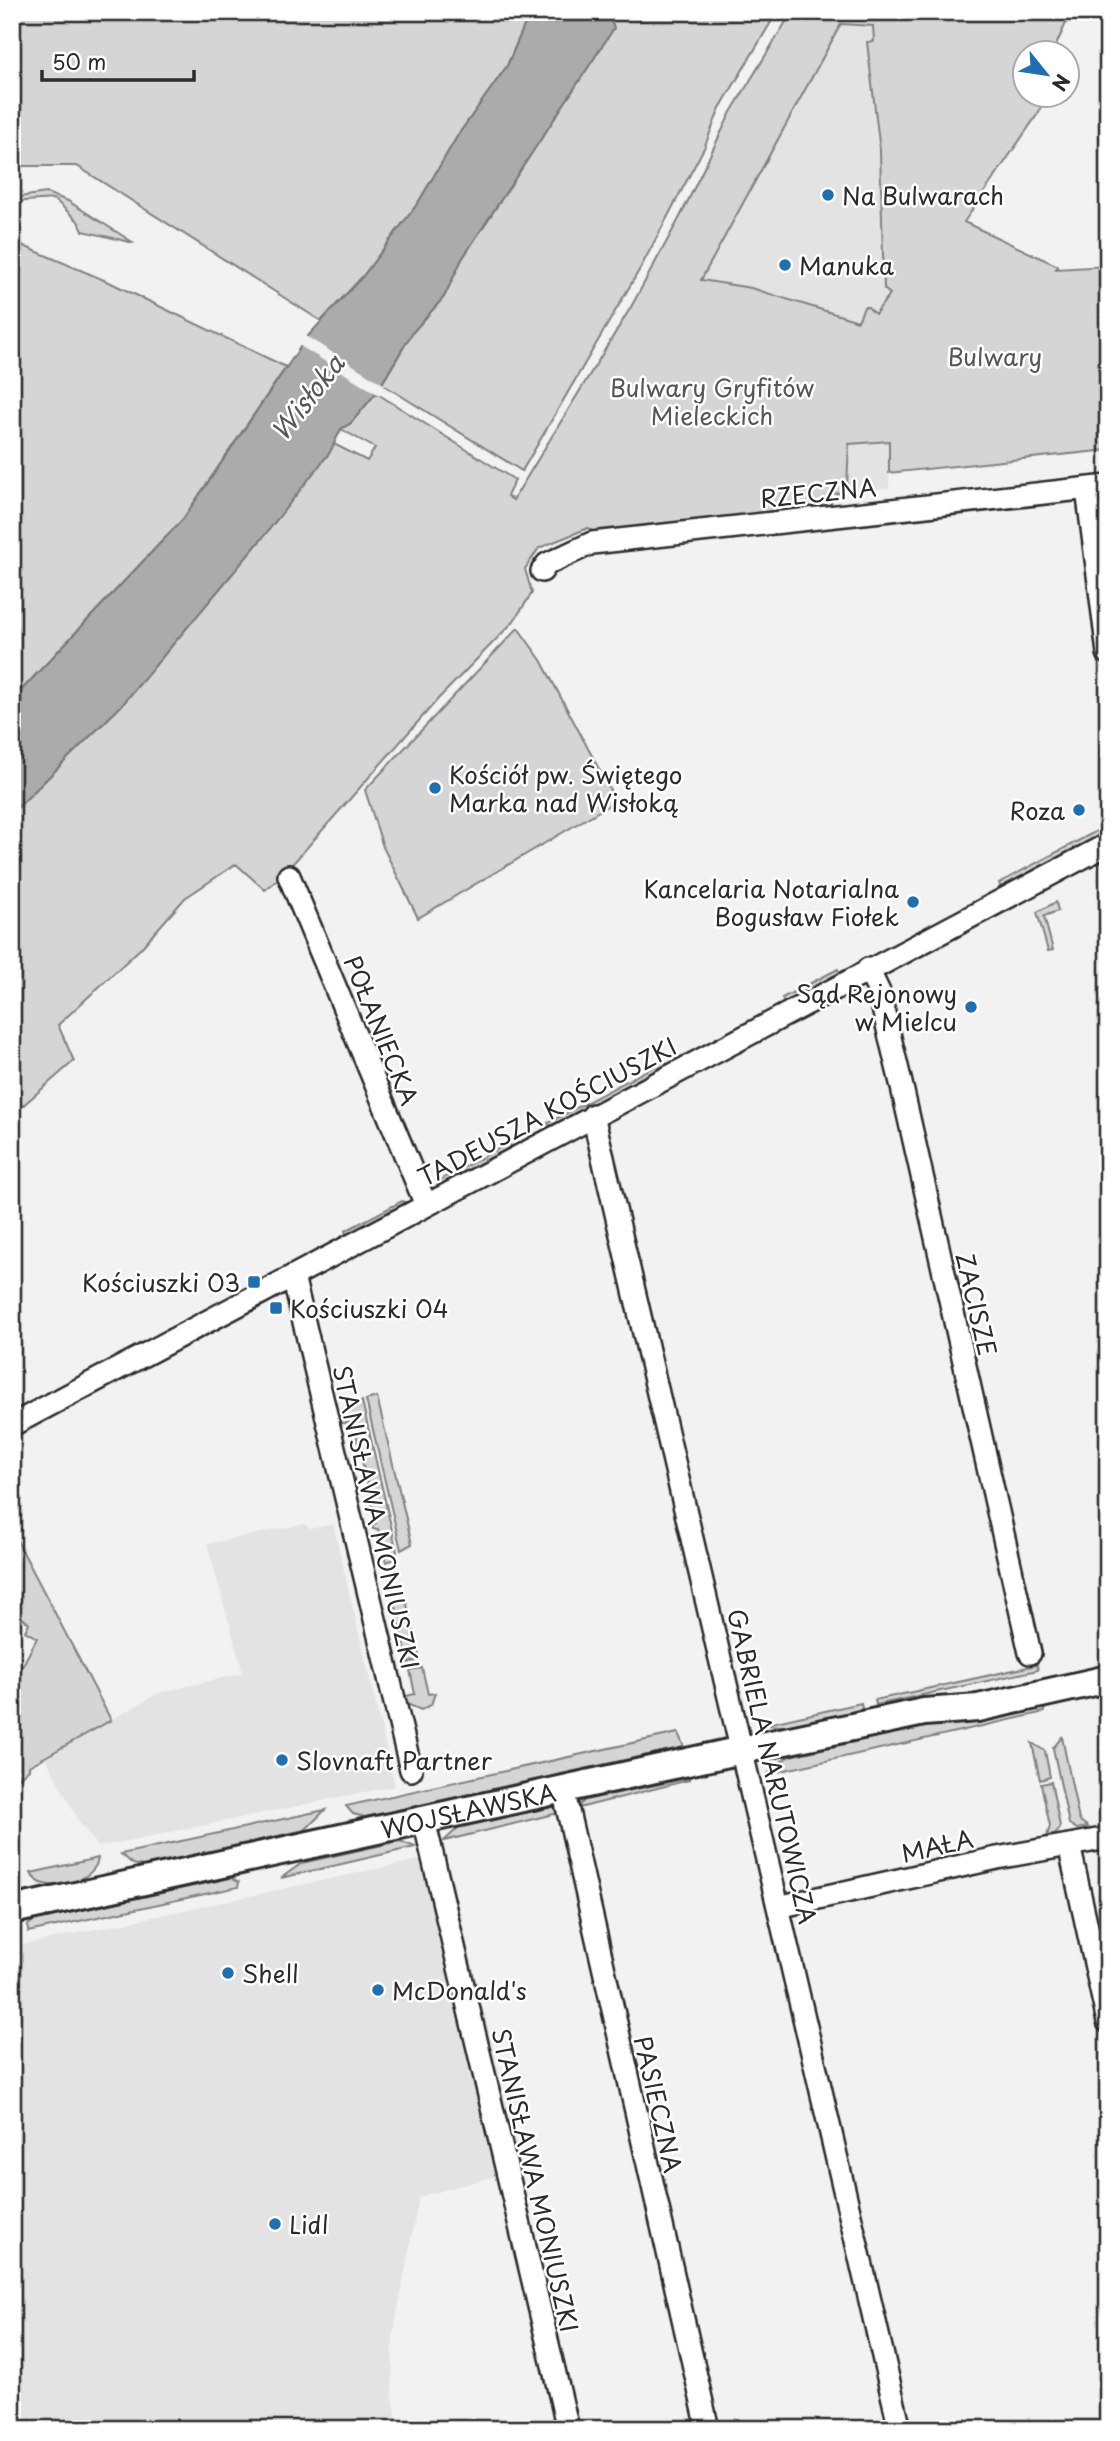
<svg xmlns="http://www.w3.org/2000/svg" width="1120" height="2441" viewBox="0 0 1120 2441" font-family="'Playpen Sans',sans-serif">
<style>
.built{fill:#e3e3e3}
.green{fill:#d5d5d5;stroke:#808080;stroke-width:2;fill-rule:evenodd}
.water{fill:#ababab;stroke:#787878;stroke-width:2}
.pier{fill:#f2f2f2}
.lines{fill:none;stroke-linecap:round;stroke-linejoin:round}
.minor-casing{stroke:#2b2b2b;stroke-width:26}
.tertiary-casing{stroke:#2b2b2b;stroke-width:32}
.minor{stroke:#fff;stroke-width:21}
.tertiary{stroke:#fff;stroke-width:26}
.poi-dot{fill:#1f6fb2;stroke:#fff;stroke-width:2.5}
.labels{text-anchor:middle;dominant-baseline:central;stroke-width:5;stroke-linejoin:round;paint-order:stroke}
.poi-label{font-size:24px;fill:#2b2b2b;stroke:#fff;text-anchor:start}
.park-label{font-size:24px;fill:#565656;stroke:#fff}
.street-label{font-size:24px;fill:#2b2b2b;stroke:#fff}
.water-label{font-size:26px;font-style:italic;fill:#585858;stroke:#fff}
</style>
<rect width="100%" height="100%" fill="#f2f2f2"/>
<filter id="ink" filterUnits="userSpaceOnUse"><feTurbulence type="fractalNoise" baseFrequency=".0143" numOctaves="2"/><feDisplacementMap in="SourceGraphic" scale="14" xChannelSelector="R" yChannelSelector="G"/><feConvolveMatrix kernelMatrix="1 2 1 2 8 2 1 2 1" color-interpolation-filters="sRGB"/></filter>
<g filter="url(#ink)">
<path class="built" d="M841,24L873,26L874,41L867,43L880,151L884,289L890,294L875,315L864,307L858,321L751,288L701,280Z
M890,441L889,488L847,491L849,444Z
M304,1524L310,1529L333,1524L395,1786L98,1847L81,1825L45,1757L159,1693L243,1673L207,1544Z
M446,1854L522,2169L419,2197L393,2336L392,2392L399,2429H12V1947Z"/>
<path class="green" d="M12,12H530L507,66L458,135L418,203L363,276L321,321L77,166H12Z
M618,12H777L720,108L704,148L641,267L522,471L382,384L412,333L444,297L462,259L614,28L608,16Z
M792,12H1071L1053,52H1026V94L1044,95L1039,112L964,222L1058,266L1056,269L1108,266V450L889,473V441L849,444L847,486L842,487V493L832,494L831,506L595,533L588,528L539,548L525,569L532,593L513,622L439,698L281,877L265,890L236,864L185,898L141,948L58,1025L74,1061L12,1115V813L122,705L330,452L332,443L367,461L375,448L341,429L351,423L376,393L515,480L507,496L513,500L631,307L680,217L731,112ZM841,24L873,26L874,41L867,42L880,151L884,289L890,294L875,314L868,307H864L858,321L751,288L701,280Z
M46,193L68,201L134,243L83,231L78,221L54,199L12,202V198Z
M12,241L111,283L286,367L183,519L12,700Z
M518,628L541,660L616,801L418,918L383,847L365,790Z
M1108,825V831L1001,888L999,883Z
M1056,902L1058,911L1044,916L1053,950L1048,951L1037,912Z
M838,969L840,974L784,1003L782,998Z
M664,1061L667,1065L551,1127L548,1123Z
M509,1143L512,1148L440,1186L438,1181Z
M402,1201L409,1203L349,1235L346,1234L345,1231Z
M377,1397L412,1544L401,1550L366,1400Z
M362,1401L397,1552L395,1553L396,1559L386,1562L378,1529H373L372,1525L376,1523L353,1421L339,1424L338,1420L345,1408Z
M12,1531L111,1720L29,1766V1769L13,1783L12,1686L37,1638L25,1631L29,1623L12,1610Z
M406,1600L420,1660L408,1663L395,1603Z
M1037,1665L1038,1670L876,1705L875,1700Z
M422,1668L428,1694L435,1693L431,1705L421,1710L409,1705L402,1697L415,1694L410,1670Z
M1044,1700L1045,1712L768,1774L775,1765L790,1756Z
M861,1703L862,1709C840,1714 785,1732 767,1724Z
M678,1733L684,1747L365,1817L353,1814L346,1806Z
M1062,1737L1079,1820L1088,1827L1077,1829L1069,1824L1053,1748Z
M1032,1743L1045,1751L1050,1777L1040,1780Z
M689,1778V1780L575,1809L585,1800Z
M1051,1782L1060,1826L1056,1834L1047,1836L1050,1826L1041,1784Z
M556,1806L558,1813L444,1841L458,1828Z
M325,1810L305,1830L143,1866L133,1864L121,1854Z
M400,1841L415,1847L281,1878L302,1863Z
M98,1858C96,1883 41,1897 31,1873Z
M231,1878L239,1882L238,1887L28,1932V1925L35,1920Z"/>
<path class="water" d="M530,12H618L609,17L614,28L462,259L444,297L412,333L376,393L351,423L341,429L330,452L260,541L122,705L12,813V700L183,519L307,337L363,276L418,203L458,135L507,66Z"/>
<path class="pier" d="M304,335L385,385L379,395L297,344Z"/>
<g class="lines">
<g class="minor-casing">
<path id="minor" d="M1087,489L1108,653
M542,571L547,564L592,543L1108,486
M289,876L426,1205
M868,969L879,992L901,1083L1030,1653
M593,1115L900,2429
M293,1276L411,1770
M12,1425L1108,844
M563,1789L708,2429
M424,1820L568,2429
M1069,1845L1108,2022
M778,1907L997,1858L1108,1838"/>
</g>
<g class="tertiary-casing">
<g id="tertiary">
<path id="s1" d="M12,1910L742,1750L924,1712L978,1708L1108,1679"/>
</g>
</g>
<use href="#minor" class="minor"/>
<use href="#tertiary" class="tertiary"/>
</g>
</g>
<g class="poi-dot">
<circle cx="828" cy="195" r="7"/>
<circle cx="785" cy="265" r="7"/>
<circle cx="435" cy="788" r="7"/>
<circle cx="1079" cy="810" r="7"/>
<circle cx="913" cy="902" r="7"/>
<circle cx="971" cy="1007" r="7"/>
<rect x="247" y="1275" width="14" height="14" rx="3.5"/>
<rect x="269" y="1301" width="14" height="14" rx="3.5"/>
<circle cx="282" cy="1760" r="7"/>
<circle cx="228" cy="1973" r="7"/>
<circle cx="378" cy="1990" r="7"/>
<circle cx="275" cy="2224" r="7"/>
</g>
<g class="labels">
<g class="poi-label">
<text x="842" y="195">Na Bulwarach</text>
<text x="799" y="265">Manuka</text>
<text x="449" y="774">Kościół pw. Świętego<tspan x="449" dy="28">Marka nad Wisłoką</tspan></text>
<text x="1065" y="810" text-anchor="end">Roza</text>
<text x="899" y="888" text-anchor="end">Kancelaria Notarialna<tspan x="899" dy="28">Bogusław Fiołek</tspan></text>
<text x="957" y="993" text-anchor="end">Sąd Rejonowy<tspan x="957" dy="28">w Mielcu</tspan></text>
<text x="240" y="1282" text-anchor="end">Kościuszki 03</text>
<text x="290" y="1308">Kościuszki 04</text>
<text x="296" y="1760">Slovnaft Partner</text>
<text x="242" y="1973">Shell</text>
<text x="392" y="1990">McDonald's</text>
<text x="289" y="2224">Lidl</text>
</g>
<g class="park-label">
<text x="995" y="356">Bulwary</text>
<text x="712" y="387">Bulwary Gryfitów<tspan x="712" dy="28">Mieleckich</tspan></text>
</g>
<g class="street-label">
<text transform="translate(818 492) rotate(-6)">RZECZNA</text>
<text transform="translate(382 1030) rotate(68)">POŁANIECKA</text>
<text transform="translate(547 1111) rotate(-28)">TADEUSZA KOŚCIUSZKI</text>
<text transform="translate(977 1304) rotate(77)">ZACISZE</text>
<text transform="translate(377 1517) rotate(77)">STANISŁAWA MONIUSZKI</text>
<text transform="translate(773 1766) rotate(77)">GABRIELA NARUTOWICZA</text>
<text stroke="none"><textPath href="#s1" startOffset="467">WOJSŁAWSKA</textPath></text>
<text transform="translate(937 1845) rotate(-13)">MAŁA</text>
<text transform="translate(659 2104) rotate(77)">PASIECZNA</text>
<text transform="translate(536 2180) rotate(77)">STANISŁAWA MONIUSZKI</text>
</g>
<g class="water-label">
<text transform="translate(307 397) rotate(-52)">Wisłoka</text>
</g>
</g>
<rect width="1120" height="2441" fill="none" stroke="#fff" stroke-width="42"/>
<rect x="21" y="21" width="1078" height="2399" fill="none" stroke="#2b2b2b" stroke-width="2.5" filter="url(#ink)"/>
<g transform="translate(1046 74) rotate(120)"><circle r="33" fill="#ffffff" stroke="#aaaaaa" stroke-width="2"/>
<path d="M0-5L12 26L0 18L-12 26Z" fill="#1f6fb2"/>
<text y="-10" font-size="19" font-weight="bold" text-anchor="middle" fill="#2b2b2b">N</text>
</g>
<path d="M42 70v10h152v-10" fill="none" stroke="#2b2b2b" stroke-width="3.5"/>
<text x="52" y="70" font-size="21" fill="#2b2b2b" stroke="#ffffff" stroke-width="5" paint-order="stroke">50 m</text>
</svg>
